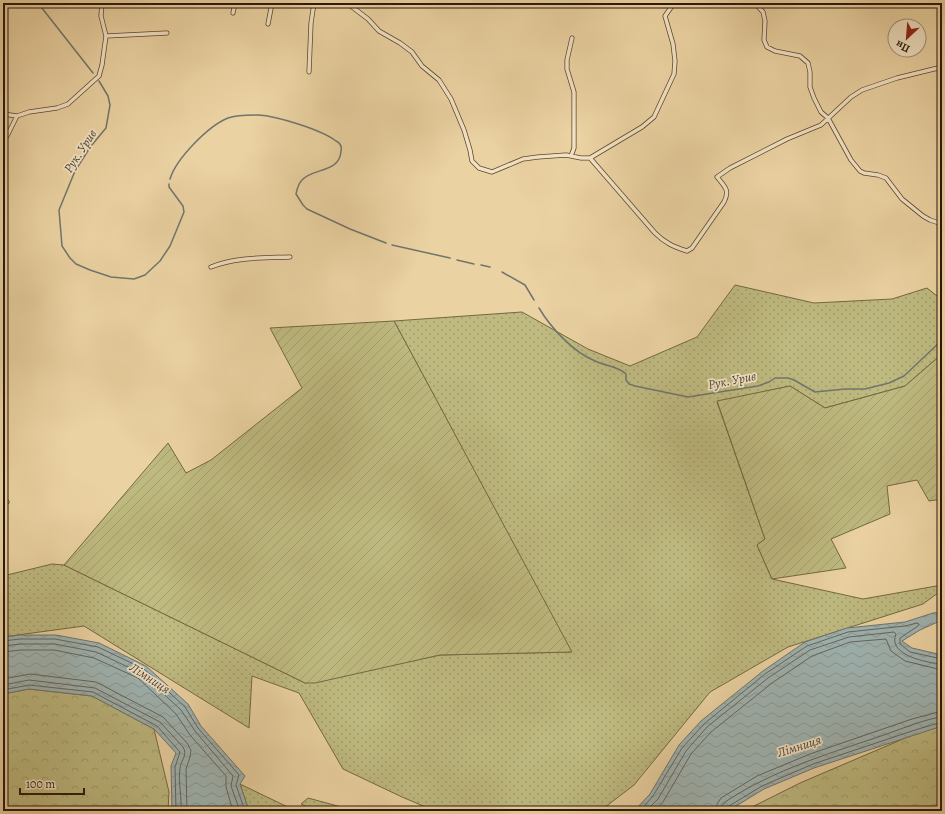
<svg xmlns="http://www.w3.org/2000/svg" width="945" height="814" viewBox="0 0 945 814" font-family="Alegreya,serif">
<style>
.grass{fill:url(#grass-dots);stroke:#746844}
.forest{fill:url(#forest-crowns);stroke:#746844}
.garden{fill:url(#garden-furrows);stroke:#746844}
.water{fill:url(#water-waves);stroke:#71756e}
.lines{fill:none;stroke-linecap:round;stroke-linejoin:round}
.shore{stroke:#65665e;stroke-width:1}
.stream{stroke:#71756e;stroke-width:1.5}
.street-casing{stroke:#5b462f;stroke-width:5}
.street{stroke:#f2e2c3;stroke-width:3.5}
.labels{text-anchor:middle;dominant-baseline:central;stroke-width:3.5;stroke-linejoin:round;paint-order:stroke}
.water-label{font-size:13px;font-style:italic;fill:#4e463c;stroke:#f2e2c3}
</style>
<defs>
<pattern id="grass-dots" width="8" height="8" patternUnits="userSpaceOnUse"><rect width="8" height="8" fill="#beba80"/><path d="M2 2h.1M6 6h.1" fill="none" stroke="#a39f6d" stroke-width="1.8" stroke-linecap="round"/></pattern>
<pattern id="forest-crowns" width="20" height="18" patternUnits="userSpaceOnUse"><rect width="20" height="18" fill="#beba80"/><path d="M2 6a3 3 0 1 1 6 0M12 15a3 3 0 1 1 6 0" fill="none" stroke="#a39f6d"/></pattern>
<pattern id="garden-furrows" width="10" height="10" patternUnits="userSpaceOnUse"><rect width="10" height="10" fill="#beba80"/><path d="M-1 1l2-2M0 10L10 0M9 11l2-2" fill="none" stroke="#a39f6d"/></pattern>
<pattern id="water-waves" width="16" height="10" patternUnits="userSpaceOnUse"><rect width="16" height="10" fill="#9fb4b2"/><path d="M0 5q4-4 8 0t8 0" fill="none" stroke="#899a98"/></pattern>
</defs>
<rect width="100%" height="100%" fill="#ebd2a2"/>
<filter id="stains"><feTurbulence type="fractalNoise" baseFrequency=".005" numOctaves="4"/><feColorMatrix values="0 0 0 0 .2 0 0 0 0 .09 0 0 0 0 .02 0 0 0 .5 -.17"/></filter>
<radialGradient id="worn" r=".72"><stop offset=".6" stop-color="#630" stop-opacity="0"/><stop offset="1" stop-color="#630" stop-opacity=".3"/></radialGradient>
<path class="grass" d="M735,285L814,303L892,299L927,288L942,300V354L905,386L825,408L790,386L717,402L765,539L757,545L772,579L863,599L942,585V590L923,604L788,647L710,692L634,785L600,811H435L402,797L343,769L299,693L252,676L249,728L84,626L3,637V576L52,564L64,565L305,683L440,655L571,652L394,321L522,312L588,349L630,366L697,337Z
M240,784L296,811H249Z
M308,798L356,811H316L301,804Z"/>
<path class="forest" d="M29,689L92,696L154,729L169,792L168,811H142L133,807L102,811H3V694Z
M942,726V806L877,808L860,811H744L800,783L917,733Z"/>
<path class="garden" d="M394,321L572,652L440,655L315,683H305L64,565L168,443L186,473L211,460L302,388L270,328Z
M942,354V499L929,501L917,480L887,486L890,514L831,539L846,568L772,579L757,545L765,539L717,401L790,386L825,408L905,386Z"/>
<path class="water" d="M942,612V620L920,630L902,641L912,648L942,655V726L814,768L764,789L728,811H634L650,794L679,745L701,721L763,671L805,642L847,628L905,622L933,613Z
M20,635H56L99,643L146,666L188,704L201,726L245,776L240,784L249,811H172L171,766L176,753L154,729L92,696L29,689L3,694V637Z"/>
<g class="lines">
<path class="shore" d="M3,641L20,639H55L98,647L144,669L185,707L198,728L239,775L236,785L245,811
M3,646L21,644H55L96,652L141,673L181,710L195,731L233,776L231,786L240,811
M3,652L21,650H54L94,658L138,678L176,714L190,735L226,776V787L233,811
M3,679L30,674L96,682L163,717L187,743L191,750L190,757L186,769L187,811
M3,685L29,680L95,688L160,722L183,747C188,755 181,760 180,768C178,781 182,798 181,811
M3,690L29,685L93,692L157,726L180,752L175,767L176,811
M640,811L653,796L682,748L704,724L765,674L807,646L848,632L905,626L917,623L919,624L918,626L900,638V644L910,652L942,659
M646,811L658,799L686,751L707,727L768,678L810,650L849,637L894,632L896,634C887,655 927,663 942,664
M655,811L663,802L691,754L711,732L772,683L812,656L850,642L886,639L891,651L905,661L942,670
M716,811L717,804L721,798L757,776L810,754L912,719L942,711
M722,811V806L725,802C775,769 831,753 887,734C901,729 928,718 942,717
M727,811L729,806L762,786L813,764L915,730L942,722"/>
<path class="stream" d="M38,3L93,73
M99,81L108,96L110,105L106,128L91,146L75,171L59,210L62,246L70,258L76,264L90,270L111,277L134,279L145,275L160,261L170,246L184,212L183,206L169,187V184
M170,179C176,159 208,126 228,118C236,115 249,115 258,115C277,116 322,130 336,141C340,143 342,147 341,151C340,173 312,168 302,180C298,184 297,189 296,194L303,205L307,209L350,229L386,243
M392,245L450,258
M457,260L474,264
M481,265L490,267
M502,272L525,285L534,300
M539,308C551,328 573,352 595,361C605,366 618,366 626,374V380L629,384L635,386L688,397L758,386L769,382L775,378H788L794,380L815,392L845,389H865L889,383L904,376L942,340"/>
<g class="street-casing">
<path id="street" d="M347,3L368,19L379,31L400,43L412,52L422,66L439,80L451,99L464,130L470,150L472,161L479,168L492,172L523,159L538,157L566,155L581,158H590L642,127L654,117L674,74L675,61L673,44L665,16L672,6L677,3
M755,3L763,12L765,21L764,40L767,47L775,51L800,56L808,63L810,72V87L814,98L821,112L828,118L851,160L860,171L864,173L878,175L886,178L902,199L923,216L930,220L942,224
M233,13L235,3
M268,24L272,3
M106,36L167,33
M309,72L311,23L314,3
M3,114L17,116
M3,141L7,136L17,116L29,112L57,108L68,104L99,76L102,65L106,36L101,16L102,3
M571,156L574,148V92L567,69V60L572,38
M590,158L655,233C665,243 674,247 687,251L692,248L724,202C730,190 725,187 717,177L730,168L787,139L821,125L851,97L862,90L897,78L942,67
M211,267C236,257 263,258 290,257
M3,498L7,502"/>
</g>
<use href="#street" class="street"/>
</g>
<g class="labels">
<g class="water-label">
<text transform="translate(80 151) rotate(-57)">Рук. Урив</text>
<text transform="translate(732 380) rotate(-11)">Рук. Урив</text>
<text transform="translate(150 678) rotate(33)">Лімниця</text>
<text transform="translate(799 746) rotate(-18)">Лімниця</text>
</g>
</g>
<rect width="945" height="814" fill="none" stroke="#ebd2a2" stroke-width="16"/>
<rect x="4" y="4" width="937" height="806" fill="none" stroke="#2b1709" stroke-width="2"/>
<rect x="8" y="8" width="929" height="798" fill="none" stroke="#2b1709"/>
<g transform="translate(907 38) rotate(206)"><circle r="19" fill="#f2e2c3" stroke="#a29179"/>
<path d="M0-3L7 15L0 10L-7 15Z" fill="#8f2418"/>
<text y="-6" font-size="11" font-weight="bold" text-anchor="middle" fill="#2b1709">Пн</text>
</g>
<path d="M20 788v6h64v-6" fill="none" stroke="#2b1709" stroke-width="2"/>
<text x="26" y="788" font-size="12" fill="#2b1709" stroke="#f2e2c3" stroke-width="3" paint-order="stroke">100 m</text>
<rect width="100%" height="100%" filter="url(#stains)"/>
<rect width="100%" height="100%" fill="url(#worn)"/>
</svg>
